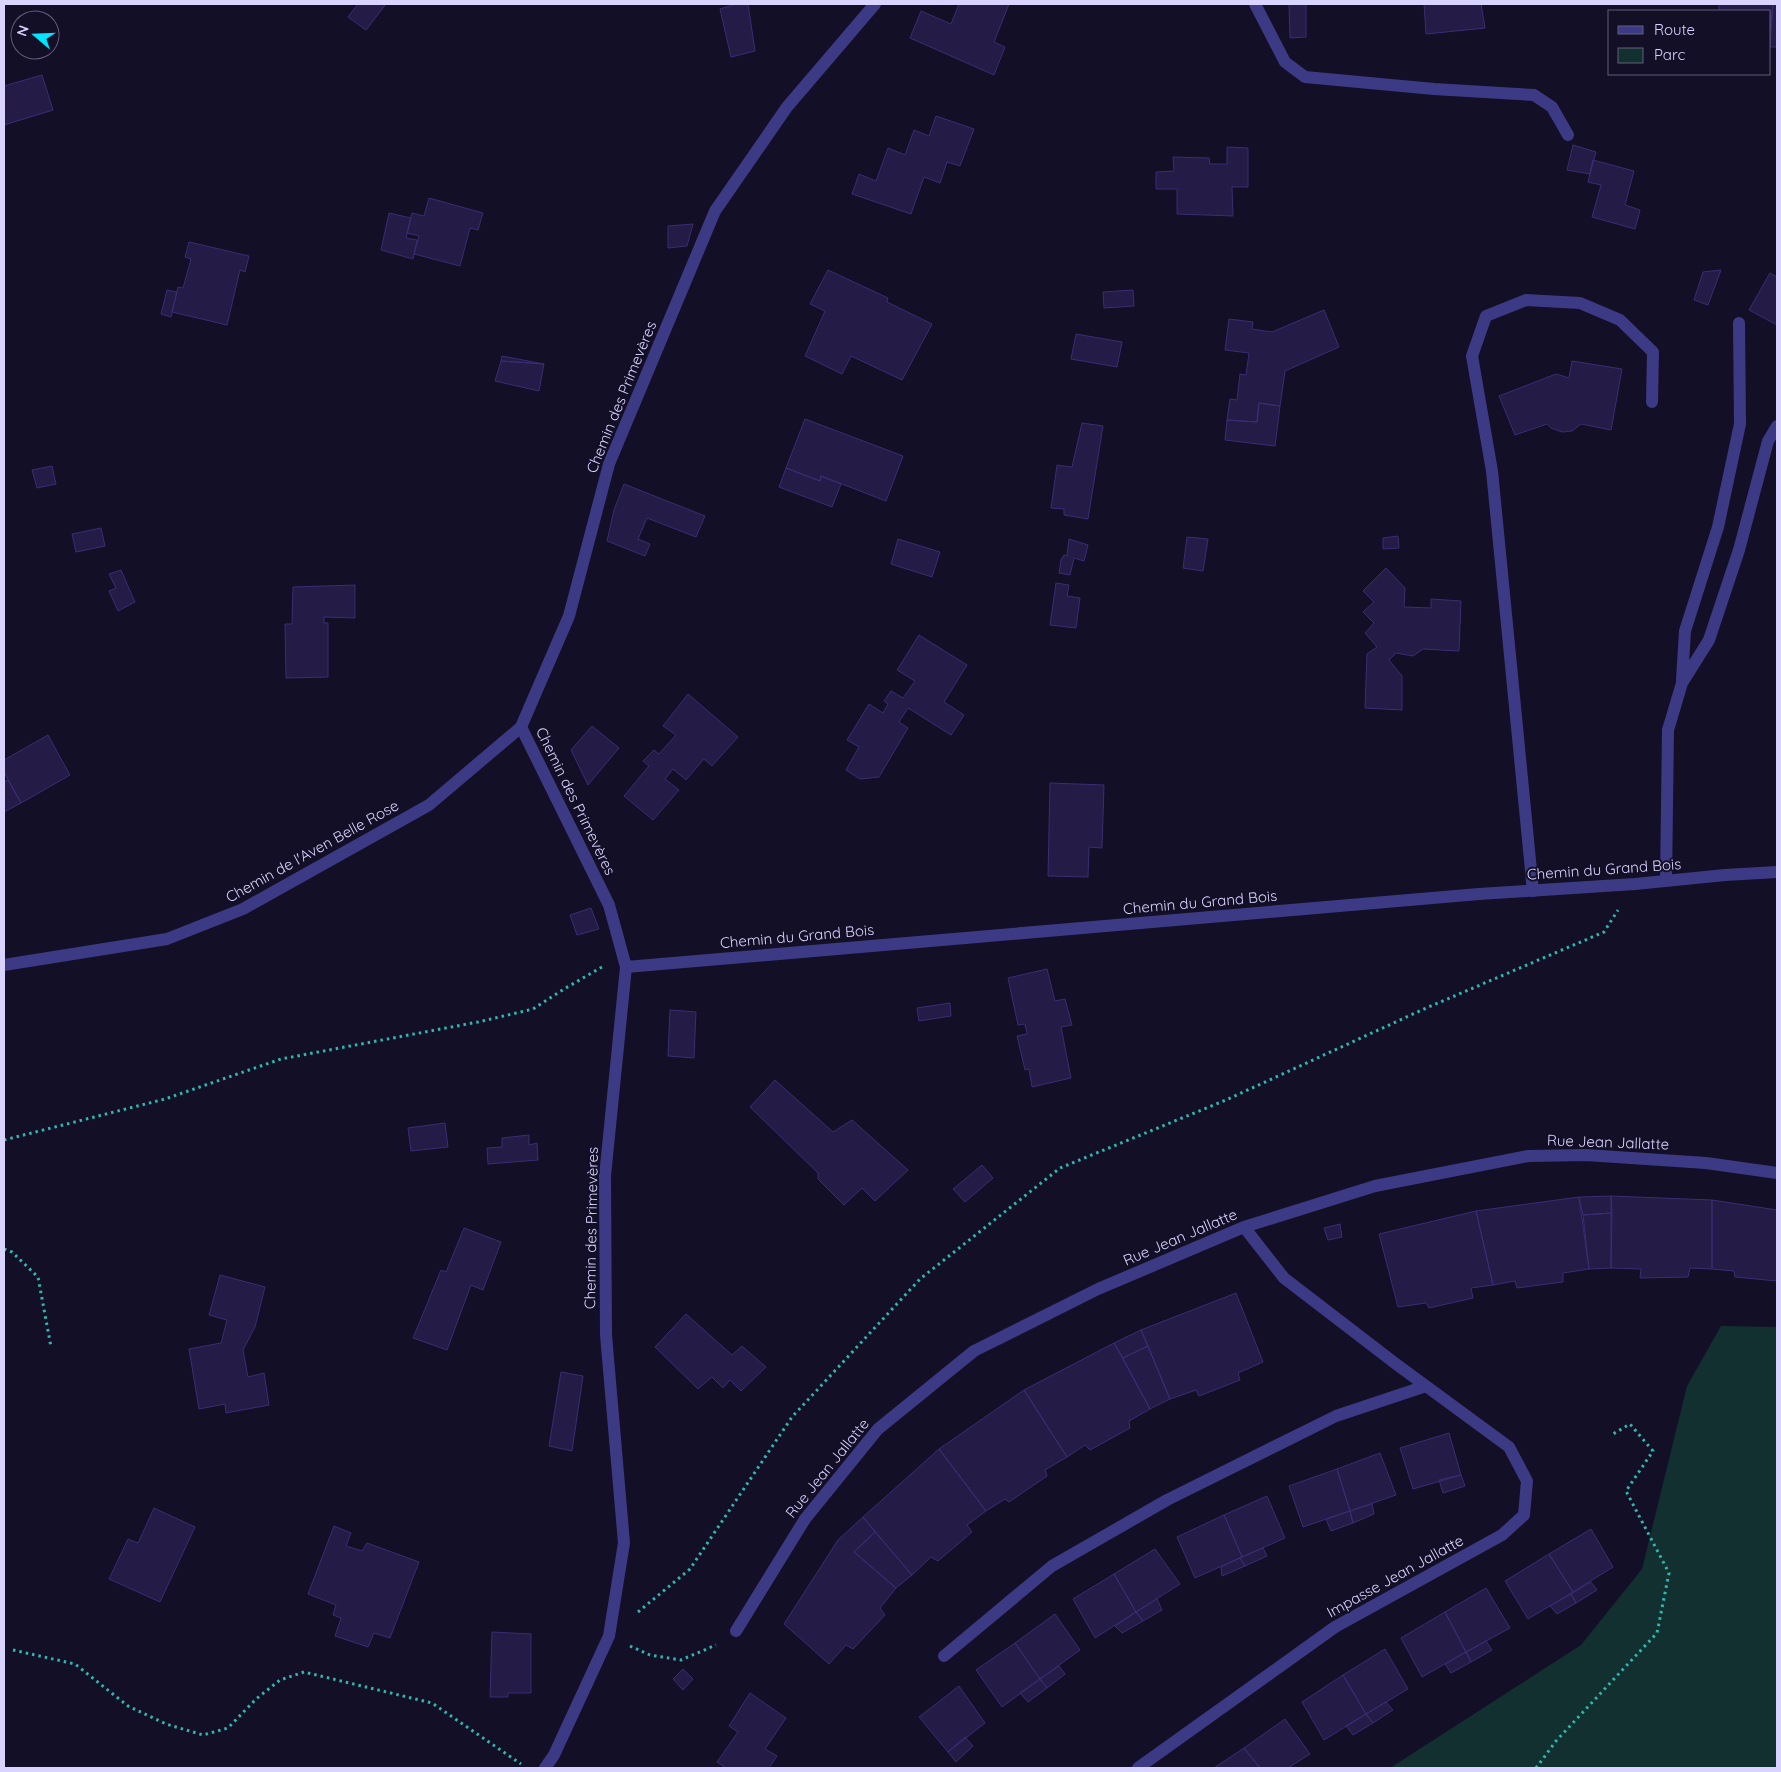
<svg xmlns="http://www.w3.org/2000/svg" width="1781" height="1772" viewBox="0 0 1781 1772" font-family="Quicksand,sans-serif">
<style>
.green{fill:#12302f}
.building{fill:#241b47;stroke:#3b2d73}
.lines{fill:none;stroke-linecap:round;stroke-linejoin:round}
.path{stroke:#2fb8b0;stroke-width:3;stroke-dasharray:2.5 4;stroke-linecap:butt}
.lane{stroke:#3d3a85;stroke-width:12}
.street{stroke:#3d3a85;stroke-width:12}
.labels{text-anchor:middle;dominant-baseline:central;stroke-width:4;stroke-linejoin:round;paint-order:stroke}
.street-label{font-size:15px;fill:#d9d4ff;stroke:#130f26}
</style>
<rect width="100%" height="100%" fill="#130f26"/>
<path class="green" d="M1721,1326L1777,1327V1768H1390L1581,1645L1642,1569L1687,1386Z"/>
<path class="building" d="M358,4H386L366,30L348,17Z
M736,4H748L755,51L731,57L720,9Z
M959,4H1009L994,42L1005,47L994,75L910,38L921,11L951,24Z
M1289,4H1306V37L1290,38Z
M1424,4H1481L1485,28L1426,34Z
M1719,4H1773L1770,31V11H1719Z
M1773,4H1777V47H1770Z
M42,75L53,110L4,125V86Z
M936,116L974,129L960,166L947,162L940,183L924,177L911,214L852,194L859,174L876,181L888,148L905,155L914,130L929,136Z
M1573,145L1596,152L1590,174L1567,170Z
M1227,147L1248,148V187H1232L1233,216L1177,214V189H1156V172L1174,171L1173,157L1209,158L1210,164H1227Z
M1593,160L1634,171L1625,205L1640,210L1635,229L1592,217L1601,185L1588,182Z
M429,198L483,213L478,230L470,228L460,266L414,254L419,236L407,233L412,213L424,216Z
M389,213L411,218L406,238L417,240L413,259L381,250Z
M693,224L687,246L668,248V226Z
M189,242L249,256L245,272L240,270L227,325L172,312L178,287L183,288L191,259L185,257Z
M828,270L888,298L887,302L932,324L902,380L851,356L842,374L805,356L825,311L810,304Z
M1721,270L1708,305L1694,300L1703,272Z
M1770,273L1777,277V325L1749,310Z
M167,290L177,292L171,317L161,314Z
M1133,290L1134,306L1104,308L1103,292Z
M1324,310L1339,347L1285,371L1280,406L1259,403L1257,422L1227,420L1230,399L1237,400L1240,374L1246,375L1249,353L1225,350L1229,319L1253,322L1252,329L1272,332Z
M1076,334L1122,342L1117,367L1071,359Z
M502,356L544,364L501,361Z
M501,361L544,364L539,391L495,381Z
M1572,361L1622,369L1611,430L1581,424L1572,431L1562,432L1551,428L1547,424L1515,435L1499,396L1556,374L1569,378Z
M1259,403L1280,406L1275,446L1225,440L1227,420L1257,422Z
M805,419L903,456L886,501L821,476L820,481L786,468Z
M1082,423L1103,426L1088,519L1064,515V509L1051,508L1057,465L1072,467Z
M52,466L56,484L37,488L32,470Z
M786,468L820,481L821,476L841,484L832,507L779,487Z
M624,484L705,516L696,537L647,518L638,539L650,544L645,556L607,541L614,510Z
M101,528L105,546L76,552L72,534Z
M1398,536L1399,548L1383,549V538Z
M1187,537L1208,539L1203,571L1183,568Z
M898,539L940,552L932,577L891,564Z
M1069,539L1088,545L1084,561L1074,558L1070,575L1059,573L1061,560L1064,555L1067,556Z
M1386,568L1405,588L1404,607L1431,608V599L1461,601L1459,651L1423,649L1413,656L1396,653L1389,660L1402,676V710L1365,708L1367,654L1377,647L1365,633L1374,623L1363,612L1374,602L1363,591Z
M121,570L135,602L118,611L109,591L116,588L109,574Z
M1056,583L1069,585L1067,596L1080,598L1076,628L1050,625Z
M355,585V618L324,617V623H328V677L286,678L285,624H292L293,587Z
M919,635L967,665L944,702L964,715L951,735L908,708L899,722L908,728L879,777L860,779L846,770L859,747L847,740L869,704L883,713L888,704L884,701L891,691L903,698L915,681L897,670Z
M688,694L738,737L712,766L704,759L686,780L673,769L665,779L679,790L653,820L624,796L649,766L643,761L654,750L659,754L676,735L663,726Z
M592,726L619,748L588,785L571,750Z
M48,735L70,775L21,803L4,772V760Z
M8,780L21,803L4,812V782Z
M1050,783L1104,785L1102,848L1089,847L1088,877L1048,876Z
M591,908L599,929L577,935L570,915Z
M1047,969L1055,1001L1065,999L1072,1025L1061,1027L1071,1078L1032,1087L1029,1069L1025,1070L1017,1036L1027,1034L1025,1024L1018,1025L1008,978Z
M950,1003L951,1016L919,1021L917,1008Z
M670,1010L696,1012L694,1058L668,1056Z
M775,1080L833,1132L852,1120L908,1170L875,1201L862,1188L844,1205L818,1179V1173L750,1107Z
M445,1123L448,1147L411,1151L408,1128Z
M529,1135V1145L537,1143L538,1160L488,1164L487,1148L502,1147V1138Z
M982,1165L993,1178L965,1202L953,1189Z
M1611,1196L1612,1213L1583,1215L1579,1197Z
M1611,1196L1712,1200V1269L1690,1268L1688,1277L1640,1278L1641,1269L1611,1268Z
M1579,1197L1589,1269L1563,1273V1282L1517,1288L1515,1281L1493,1285L1476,1211Z
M1712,1200L1777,1210V1281L1735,1277L1734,1271L1712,1269Z
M1476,1211L1493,1285L1471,1288L1473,1298L1429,1308L1426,1303L1398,1307L1379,1234Z
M1612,1213L1611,1268L1589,1269L1583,1215Z
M1340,1224L1342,1237L1328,1240L1324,1228Z
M464,1228L501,1242L483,1290L471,1285L447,1350L413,1338L441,1270L446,1272Z
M220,1275L265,1287L255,1327L243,1350L248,1377L264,1373L269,1405L226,1413L225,1404L199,1409L189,1349L221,1343L227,1320L209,1315Z
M1236,1293L1263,1362L1238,1373L1240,1380L1199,1396L1196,1390L1170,1399L1141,1330Z
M686,1314L732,1355L742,1346L766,1367L741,1391L730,1380L723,1388L712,1377L698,1389L655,1347Z
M1141,1330L1148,1346L1123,1358L1114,1343Z
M1114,1343L1150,1409L1129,1421L1130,1428L1090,1450L1085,1445L1067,1457L1024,1390Z
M1148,1346L1170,1399L1150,1409L1123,1358Z
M561,1372L583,1376L572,1451L549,1446Z
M1024,1390L1067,1457L1045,1470L1047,1476L1009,1502L1005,1499L986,1511L939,1449Z
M1449,1433L1461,1475L1413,1489L1400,1448Z
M939,1449L986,1511L967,1525L972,1532L938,1561L931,1557L912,1575L863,1517Z
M1380,1453L1396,1495L1350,1511L1337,1469Z
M1337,1469L1350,1511L1303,1527L1289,1486Z
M1461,1475L1465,1486L1443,1493L1439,1480Z
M1267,1496L1285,1538L1242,1557L1224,1515Z
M1372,1504L1374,1514L1353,1523L1350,1511Z
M154,1508L195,1527L160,1602L109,1579L128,1539L138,1543Z
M1350,1511L1353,1523L1331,1531L1326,1519Z
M1224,1515L1242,1557L1195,1578L1177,1537Z
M863,1517L875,1532L854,1552L896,1588L880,1608L885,1615L853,1649L846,1645L829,1664L784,1624L838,1540Z
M334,1526L351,1533L346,1546L362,1551L367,1543L419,1562L390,1638L374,1633L368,1647L335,1636L341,1618L333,1615L336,1605L308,1594Z
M1591,1529L1613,1567L1573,1592L1549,1554Z
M875,1532L912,1575L896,1588L854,1552Z
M1263,1548L1267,1556L1245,1566L1240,1558Z
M1155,1549L1180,1584L1136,1612L1114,1574Z
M1549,1554L1573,1592L1528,1619L1505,1581Z
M1240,1558L1245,1566L1222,1576L1221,1567Z
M1114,1574L1136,1612L1095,1638L1073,1599Z
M1591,1582L1597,1590L1576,1603L1571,1594Z
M1486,1588L1510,1628L1466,1652L1445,1612Z
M1571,1594L1576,1603L1557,1614L1550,1606Z
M1157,1599L1162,1610L1143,1621L1136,1612Z
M1136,1612L1143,1621L1122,1633L1115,1626Z
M1445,1612L1466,1652L1422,1677L1401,1638Z
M1055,1614L1080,1650L1040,1679L1015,1643Z
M492,1632L531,1634V1693H508V1697H490Z
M1486,1641L1492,1650L1471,1662L1466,1652Z
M1015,1643L1040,1679L1002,1707L976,1670Z
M1385,1649L1408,1689L1366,1714L1343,1675Z
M1466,1652L1471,1662L1451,1673L1445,1664Z
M1059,1666L1065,1674L1047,1688L1040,1679Z
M683,1669L693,1679L683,1690L673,1679Z
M1343,1675L1366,1714L1324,1740L1302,1702Z
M1040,1679L1047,1688L1028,1702L1020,1693Z
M959,1686L985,1723L948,1752L919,1717Z
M750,1693L786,1718L765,1749L777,1756L769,1768H726L717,1762L738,1732L729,1726Z
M1386,1702L1393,1710L1373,1723L1366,1714Z
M1366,1714L1373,1723L1353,1735L1346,1726Z
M1285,1719L1310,1754L1288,1768H1260L1244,1748Z
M965,1737L973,1746L956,1762L948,1752Z
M1244,1748L1260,1768H1214Z"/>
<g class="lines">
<path class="path" d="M4,1140L165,1099L281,1059L478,1022L533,1009L564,989L602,967
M4,1249L12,1252L38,1277L51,1347
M638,1612L690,1569L792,1417L920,1279L1060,1168L1226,1100L1424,1009L1604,932L1618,910
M630,1646L650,1655L681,1660L716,1645
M13,1650L75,1664L128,1706L166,1724L203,1735L228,1728L256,1699L280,1680L304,1672L432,1703L521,1764
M1536,1768L1556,1741L1657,1633L1669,1573L1626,1491L1653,1451L1630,1424L1613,1434"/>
<path class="lane" d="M1255,4L1285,62L1305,77L1434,89L1534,95L1552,107L1568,135
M1682,680L1685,631L1718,527L1740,424L1739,323
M1666,881L1668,730L1682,683L1709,640L1739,550L1768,441L1777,426
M1533,891L1492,471L1472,356L1486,316L1526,300L1580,303L1620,320L1653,352L1652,402"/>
<path class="street" d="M4,965L167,939L243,909L429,805L521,727
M626,967L1479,894L1635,884L1725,875L1777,872
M736,1631L805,1519L878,1429L974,1351L1098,1289L1244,1227L1375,1186L1528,1156L1586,1155L1706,1163L1777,1173
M944,1656L1052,1566L1167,1500L1336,1416L1426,1386
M545,1768L554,1755L609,1636L624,1543L606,1335L605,1176L626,967L609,905L521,727L569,616L609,464L715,211L787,107L875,4
M1138,1768L1335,1627L1502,1535L1524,1515L1527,1481L1509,1447L1396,1364L1284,1278L1244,1227"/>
</g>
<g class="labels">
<g class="street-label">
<text transform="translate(621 397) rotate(-68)">Chemin des Primevères</text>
<text transform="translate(576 801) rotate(64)">Chemin des Primevères</text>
<text transform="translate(312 851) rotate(-29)">Chemin de l'Aven Belle Rose</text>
<text transform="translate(1604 869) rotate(-4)">Chemin du Grand Bois</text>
<text transform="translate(1200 902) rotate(-5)">Chemin du Grand Bois</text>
<text transform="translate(797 936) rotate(-5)">Chemin du Grand Bois</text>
<text transform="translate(1608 1142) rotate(2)">Rue Jean Jallatte</text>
<text transform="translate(591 1228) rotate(-89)">Chemin des Primevères</text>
<text transform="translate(1180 1237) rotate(-23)">Rue Jean Jallatte</text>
<text transform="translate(827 1468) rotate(-51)">Rue Jean Jallatte</text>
<text transform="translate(1395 1576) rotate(-29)">Impasse Jean Jallatte</text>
</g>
</g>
<rect width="1781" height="1772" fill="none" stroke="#d9d4ff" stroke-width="10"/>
<rect x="1608" y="10" width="162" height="65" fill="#130f26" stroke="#625e7d"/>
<rect x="1618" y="26" width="25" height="8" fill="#3d3a85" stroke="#625e7d"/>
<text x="1654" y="35" font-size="15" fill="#d9d4ff">Route</text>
<rect x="1618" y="48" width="25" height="15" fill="#12302f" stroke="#625e7d"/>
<text x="1654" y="60" font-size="15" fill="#d9d4ff">Parc</text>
<g transform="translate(35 35) rotate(289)"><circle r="24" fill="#130f26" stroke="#625e7d"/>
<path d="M0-4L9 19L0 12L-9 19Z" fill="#00e5ff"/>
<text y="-8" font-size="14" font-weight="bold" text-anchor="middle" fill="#d9d4ff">N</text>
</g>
</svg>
